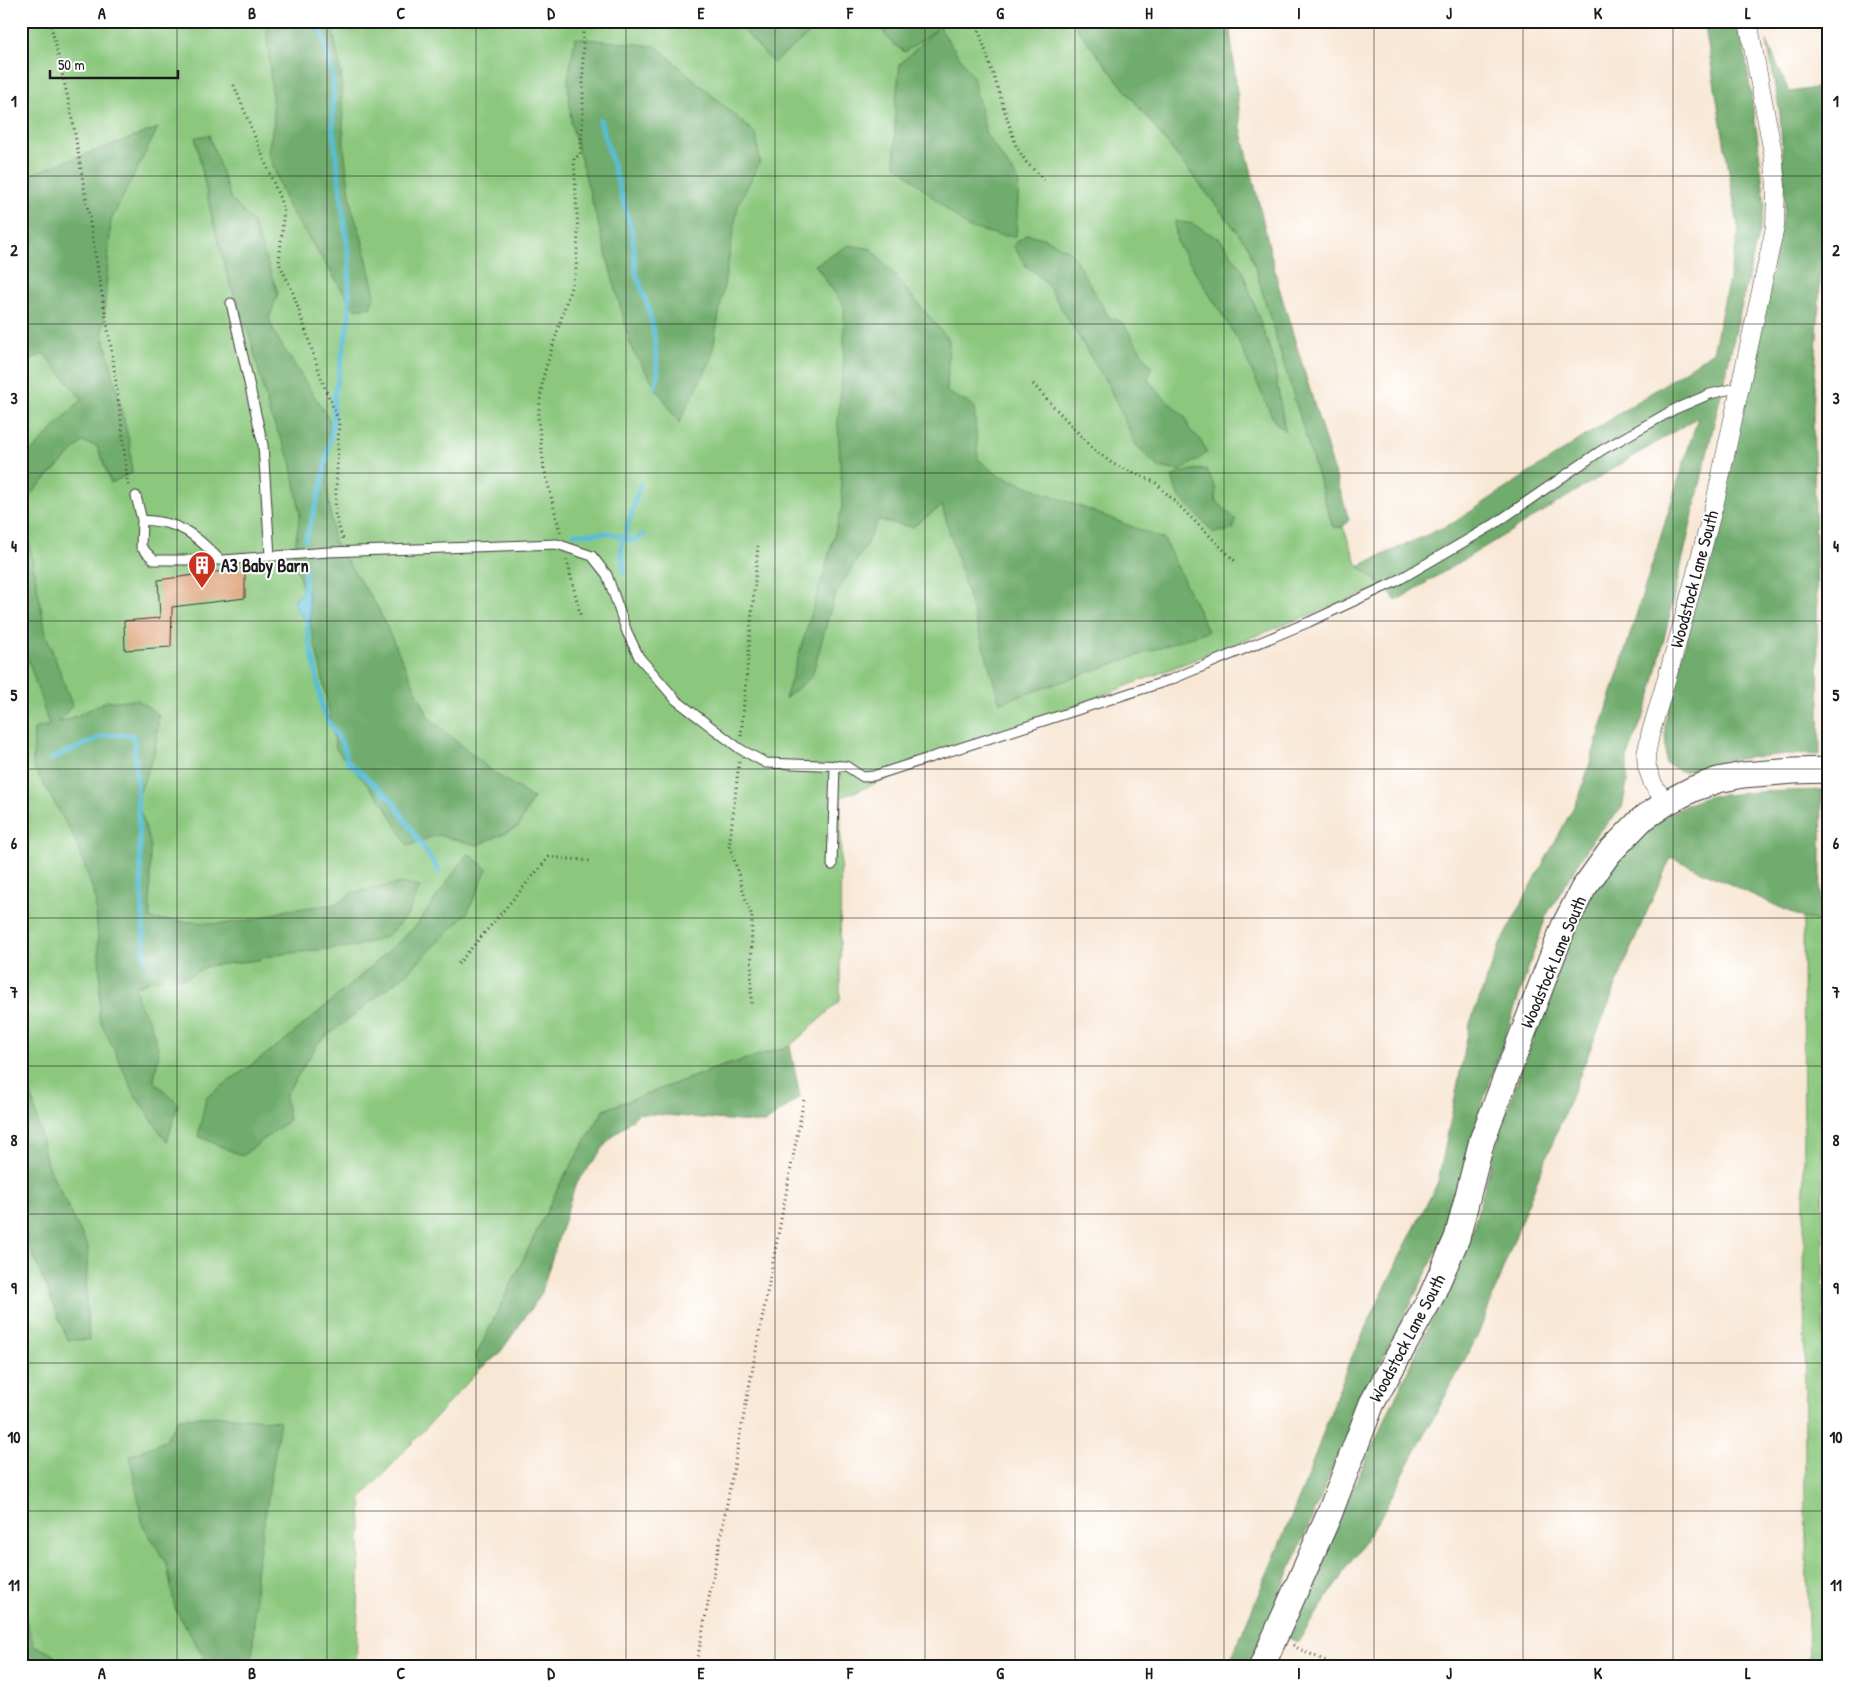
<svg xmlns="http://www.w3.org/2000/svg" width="1850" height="1687" viewBox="0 0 1850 1687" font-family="'Patrick Hand',sans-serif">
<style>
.green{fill:#8bc87e;stroke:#54724d}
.forest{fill:#70ac6d;stroke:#466444}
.water{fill:#58bdd6;stroke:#3a6c79}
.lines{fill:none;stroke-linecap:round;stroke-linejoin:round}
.stream{stroke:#58bdd6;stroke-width:5}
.building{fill:#dc9d71}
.lane-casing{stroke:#3d3a38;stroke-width:11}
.street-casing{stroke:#3d3a38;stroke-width:19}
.secondary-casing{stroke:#3d3a38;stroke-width:27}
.path{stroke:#3d3a38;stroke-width:3;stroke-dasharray:1 4;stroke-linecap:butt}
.lane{stroke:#fff;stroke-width:9}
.street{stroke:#fff;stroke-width:18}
.secondary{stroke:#fff;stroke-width:25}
.grid{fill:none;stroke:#1c1c1c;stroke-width:1;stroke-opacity:0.55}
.labels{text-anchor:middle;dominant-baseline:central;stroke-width:4;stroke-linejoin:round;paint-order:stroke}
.poi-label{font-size:18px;font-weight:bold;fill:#1c1c1c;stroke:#fff;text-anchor:start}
.street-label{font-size:18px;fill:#1c1c1c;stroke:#fff}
.neatline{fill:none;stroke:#1c1c1c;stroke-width:2}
.grid-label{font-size:16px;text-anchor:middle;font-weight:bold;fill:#1c1c1c}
</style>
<rect width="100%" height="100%" fill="#fff"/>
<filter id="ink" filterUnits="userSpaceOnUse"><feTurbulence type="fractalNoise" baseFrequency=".02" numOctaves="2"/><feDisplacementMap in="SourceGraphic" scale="10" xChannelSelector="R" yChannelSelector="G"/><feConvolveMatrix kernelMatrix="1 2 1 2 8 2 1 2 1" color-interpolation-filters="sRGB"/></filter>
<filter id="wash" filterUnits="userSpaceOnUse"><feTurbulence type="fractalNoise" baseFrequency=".0096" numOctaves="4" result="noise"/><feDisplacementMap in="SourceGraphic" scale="20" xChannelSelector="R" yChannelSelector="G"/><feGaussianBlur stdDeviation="1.12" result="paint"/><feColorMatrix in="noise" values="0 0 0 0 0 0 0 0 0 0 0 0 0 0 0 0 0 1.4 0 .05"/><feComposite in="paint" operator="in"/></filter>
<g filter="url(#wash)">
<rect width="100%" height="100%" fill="#f8e7d4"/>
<path class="green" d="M21,21H1071L1249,247L1333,527H1343L1358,566L1384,586L841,797L840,1001L790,1046L717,1068L604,1110L560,1184L476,1356L480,1369L362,1497L356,1666H21Z
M1803,918L1820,921L1827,1666H1809L1805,1505Z"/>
<path class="forest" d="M266,21H331L341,73L344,148L352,210L361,235L375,295L370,308H354L287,205L268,152L274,121Z
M732,21H809V34L773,63L746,33Z
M881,21H947L939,27L973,77L986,134L1019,181L1016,236H1003L967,227L895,164V108L900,64L937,29L905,52C894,45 881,36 881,21Z
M1071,21H1229L1241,128L1278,284L1349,520L1343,527H1333L1249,247Z
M1704,21H1740L1758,141L1765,205L1650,699L1627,758V783L1622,808L1593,839L1546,916L1479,1114L1447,1232L1364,1395L1263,1634L1248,1666H1228L1304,1486L1347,1367L1402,1252L1438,1182L1470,1023L1500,944L1580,795L1698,417L1396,601L1384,586L1358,566L1453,523L1713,352L1739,232Z
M575,38L656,46L756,134L760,162L738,205L711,360L679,423L632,350L571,123L568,79Z
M1767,41L1789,92L1829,86V206L1821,265L1813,411L1820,755L1786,754L1720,761L1684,772L1666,764L1665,723L1732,460L1765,309L1785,204L1780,114Z
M158,128L111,220L103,333L130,445L132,473L111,483L97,446L82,442L22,503L46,634L72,705L59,722L70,719L107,701L138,700L159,715L155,751L137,800L150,843V919L222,924L257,919L287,910L337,904L352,893L401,883L420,887L408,915L386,937L356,946L273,955L258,960L208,966L187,977L153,979L135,987L139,1003L150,1022L159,1052L154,1081L178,1104L167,1142L135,1095L99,1018L100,971L95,896L75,839L33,766L34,729L49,725L21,637V462L82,399L44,354L21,363V178Z
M209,135L231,199L253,223L278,293L269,319L276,336L329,419L328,492L334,542L377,606L429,718L493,772L533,798L518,827L478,845L437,835L408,846L384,804L336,749L322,675L294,554L300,513L291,461L270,415L250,337L228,278L212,218L195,137Z
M1175,221L1193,224L1221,240L1242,269L1273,359L1285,431L1274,421L1238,340L1177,243Z
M1027,234L1044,238L1071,252L1109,317L1123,323L1151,367L1148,380L1163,397L1186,418L1189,429L1200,439L1207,453L1181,471L1158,467L1136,445L1109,387L1045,281L1026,266L1013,245Z
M849,245L872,249L949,340L947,392L974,406L978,459L996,474L1164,539L1208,631L1000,703L942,506L912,527L878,520L867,543L834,597L812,676L785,699L824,573L842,507L838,422L844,357V306L815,265Z
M1206,469L1216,489L1215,500L1236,520L1233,530L1214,533L1178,495L1172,476L1192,470Z
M1822,790L1820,921L1803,918L1671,857L1634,941L1523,1216L1478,1335L1381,1516L1298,1642L1283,1636L1470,1239L1504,1117L1569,942L1599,880L1654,823L1688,804L1710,796L1759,792Z
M468,853L487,869L468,912L406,974L319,1042L285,1096L289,1120L242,1156L198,1136L206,1098L288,1038L363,974L415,927Z
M790,1046L800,1097L765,1123L639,1113L608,1141L575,1186L540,1296L499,1354L480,1369L476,1356L560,1184L604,1110L717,1068Z
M21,1063L32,1096L47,1164L88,1247L86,1298L89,1340H68L21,1226Z
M220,1416L280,1421L256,1573L252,1666H209L175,1609L167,1565L143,1525L130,1456L165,1441L179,1418Z
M21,1605L34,1645L54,1655L55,1666H21Z"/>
<path class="water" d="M304,589L308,590L311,622C302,619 298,612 294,604L296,597Z"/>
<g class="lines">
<path class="stream" d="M600,120L632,232L636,273L648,307L653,328L658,372L655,387
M574,534L609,533L633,541L643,535
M305,540L321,488L333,424L334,398L349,318V259L333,130V77L322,33L320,21
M624,573L621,549L640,484
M304,596L305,568
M306,614C307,638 314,659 318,683C320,693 320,703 324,713C332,731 345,740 347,761L392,800L439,871
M51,759L106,735H133L136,764L145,961"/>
</g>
<g id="blocks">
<path class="building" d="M245,568V598L172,607L171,647L125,650L124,621L160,618L158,580Z"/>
</g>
</g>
<g filter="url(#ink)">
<use href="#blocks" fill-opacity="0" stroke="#3d3a38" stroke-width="1"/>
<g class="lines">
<g class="lane-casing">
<path id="lane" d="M231,303L263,445L270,556
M136,496L142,520L141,547L154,560H223L328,552L557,544L592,556L607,575L627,632L639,657L676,700L740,749L766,763L846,766L863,777L873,776L1170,680L1309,622L1395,582L1493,525L1602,450L1675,409L1710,394L1740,387
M142,520C181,522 193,533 220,560
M832,865L835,765"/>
</g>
<g class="street-casing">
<path id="street" d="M1666,803L1653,784L1647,767L1646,755L1650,735L1676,647L1715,502L1775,227L1776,186L1773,153L1748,21"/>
</g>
<g class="secondary-casing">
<path id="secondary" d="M1262,1666L1329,1515L1372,1403L1431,1297L1457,1238L1482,1140L1564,926L1583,889L1609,853L1641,820L1666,803L1693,789L1718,780L1743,775L1794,771L1829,770"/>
</g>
<path class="path" d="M50,21L72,116L112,353L121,419L128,488
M976,21L1016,146L1026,162L1044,180
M234,85L284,209L279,263L292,290L324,386L339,421L335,515L343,539
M1033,384L1093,449L1113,464L1155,482L1235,561
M560,532L544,468L538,417L543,377L576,271L578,232L574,158L580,155L583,115V30
M567,560L581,618
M741,736L758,546
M739,762L729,848L732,852L745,897L752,916L751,1004
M458,964L549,857L592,861
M1293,1645L1299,1649L1337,1666
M696,1666L804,1099"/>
<use href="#lane" class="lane"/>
<use href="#street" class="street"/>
<use href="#secondary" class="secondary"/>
</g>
</g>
<path class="grid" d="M177,21V1666M327,21V1666M476,21V1666M626,21V1666M775,21V1666M925,21V1666M1075,21V1666M1224,21V1666M1374,21V1666M1523,21V1666M1673,21V1666M21,176H1829M21,324H1829M21,473H1829M21,621H1829M21,769H1829M21,918H1829M21,1066H1829M21,1214H1829M21,1363H1829M21,1511H1829"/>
<defs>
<g id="building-pin" transform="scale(1.4375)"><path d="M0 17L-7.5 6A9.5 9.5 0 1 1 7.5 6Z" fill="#c8321e" stroke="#fff"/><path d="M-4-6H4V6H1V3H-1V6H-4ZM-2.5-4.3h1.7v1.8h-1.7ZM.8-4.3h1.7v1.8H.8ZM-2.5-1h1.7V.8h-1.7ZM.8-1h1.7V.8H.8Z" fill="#fff"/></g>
</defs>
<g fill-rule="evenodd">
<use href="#building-pin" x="202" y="565"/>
</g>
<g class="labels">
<g class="poi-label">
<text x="221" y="565">A3 Baby Barn</text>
</g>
<g class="street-label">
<text transform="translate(1694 579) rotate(-75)">Woodstock Lane South</text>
<text transform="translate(1553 962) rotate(-67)">Woodstock Lane South</text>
<text transform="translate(1407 1338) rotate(-62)">Woodstock Lane South</text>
</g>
</g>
<rect width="1850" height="1687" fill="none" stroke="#fff" stroke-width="55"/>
<path d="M50 70v8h128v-8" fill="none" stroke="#1c1c1c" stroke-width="2.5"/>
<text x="58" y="70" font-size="15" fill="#1c1c1c" stroke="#ffffff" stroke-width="4" paint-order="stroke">50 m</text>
<rect x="28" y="28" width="1794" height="1632" class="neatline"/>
<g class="grid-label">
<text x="102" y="19">A</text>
<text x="252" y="19">B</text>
<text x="401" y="19">C</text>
<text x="551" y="19">D</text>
<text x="701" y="19">E</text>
<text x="850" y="19">F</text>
<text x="1000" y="19">G</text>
<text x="1149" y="19">H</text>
<text x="1299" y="19">I</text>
<text x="1449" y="19">J</text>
<text x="1598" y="19">K</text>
<text x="1748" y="19">L</text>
<text x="14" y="107">1</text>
<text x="1836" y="107">1</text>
<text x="14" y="256">2</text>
<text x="1836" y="256">2</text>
<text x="14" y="404">3</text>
<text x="1836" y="404">3</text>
<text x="14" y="552">4</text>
<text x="1836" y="552">4</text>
<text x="14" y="701">5</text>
<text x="1836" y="701">5</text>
<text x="14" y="849">6</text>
<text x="1836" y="849">6</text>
<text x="14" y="998">7</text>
<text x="1836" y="998">7</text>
<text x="14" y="1146">8</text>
<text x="1836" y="1146">8</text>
<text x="14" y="1294">9</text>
<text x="1836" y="1294">9</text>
<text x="14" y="1443">10</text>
<text x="1836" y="1443">10</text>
<text x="14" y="1591">11</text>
<text x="1836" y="1591">11</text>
<text x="102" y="1679">A</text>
<text x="252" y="1679">B</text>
<text x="401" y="1679">C</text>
<text x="551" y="1679">D</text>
<text x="701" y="1679">E</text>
<text x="850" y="1679">F</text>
<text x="1000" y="1679">G</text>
<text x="1149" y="1679">H</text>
<text x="1299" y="1679">I</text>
<text x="1449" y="1679">J</text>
<text x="1598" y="1679">K</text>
<text x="1748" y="1679">L</text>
</g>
</svg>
